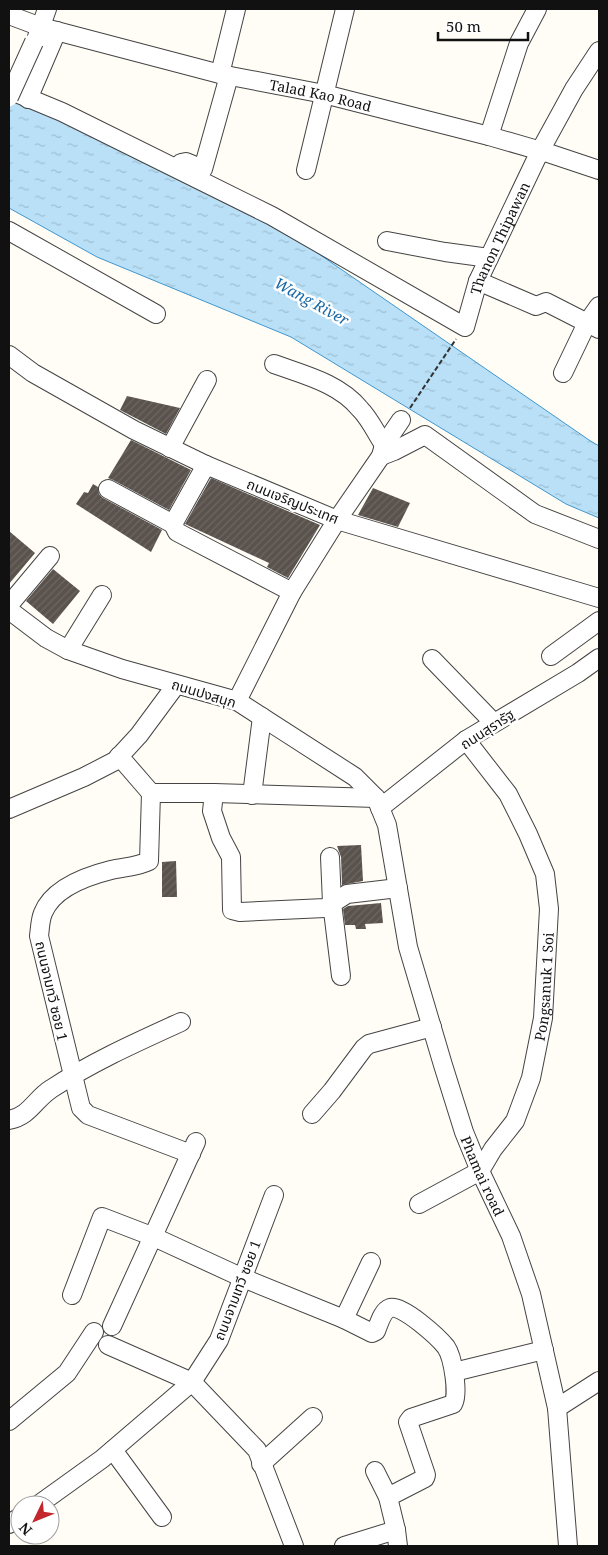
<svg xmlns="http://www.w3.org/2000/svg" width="608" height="1555" viewBox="0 0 608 1555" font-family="'Noto Serif','Noto Sans Thai',serif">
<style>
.water{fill:url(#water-ripples);stroke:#3f96cf}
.building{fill:url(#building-hatch)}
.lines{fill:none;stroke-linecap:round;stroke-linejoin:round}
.minor-casing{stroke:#444;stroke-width:20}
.path{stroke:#333;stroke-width:2;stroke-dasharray:5 2.5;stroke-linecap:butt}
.minor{stroke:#fff;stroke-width:18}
.minor-bridge-casing{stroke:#444;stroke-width:20;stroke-linecap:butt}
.minor-bridge{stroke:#fff;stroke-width:18}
.labels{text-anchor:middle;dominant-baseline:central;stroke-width:5;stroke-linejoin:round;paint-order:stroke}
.street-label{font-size:14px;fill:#111;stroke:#fff}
.water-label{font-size:15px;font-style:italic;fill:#1768a6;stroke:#fff}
</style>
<defs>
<pattern id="water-ripples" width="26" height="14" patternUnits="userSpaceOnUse" patternTransform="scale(1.25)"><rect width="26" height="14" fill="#b9e0f7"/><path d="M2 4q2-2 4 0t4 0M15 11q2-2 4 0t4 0" fill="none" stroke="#9ebfd3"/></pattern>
<pattern id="building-hatch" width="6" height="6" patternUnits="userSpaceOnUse" patternTransform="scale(1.25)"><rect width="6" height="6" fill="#5a524d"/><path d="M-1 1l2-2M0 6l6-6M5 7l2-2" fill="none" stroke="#6d6662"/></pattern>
</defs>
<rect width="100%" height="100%" fill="#fffdf5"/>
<path class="water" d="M9,97L258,212L589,440L599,446V518L566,504L291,337L97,257L9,208Z"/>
<path class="building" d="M127,396L180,408L166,434L120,410Z
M131,440L191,470L169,510L113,480L108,478Z
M211,478L320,525L288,578L267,567L269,563L185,524Z
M93,484L98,487L99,494L103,498L162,530L151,552L76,504L84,492L88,493Z
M373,488L410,503L398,527L358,515Z
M9,531L35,553L9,584Z
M53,569L80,591L53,624L26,601Z
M361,845L363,881L342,885L341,857L337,846Z
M176,861L177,897H162V862Z
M381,903L383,923L365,924L366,929H356L355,925H345L343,909L348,906Z"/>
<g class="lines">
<g class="minor-casing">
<g id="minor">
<path id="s1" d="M9,15L41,27L220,74L324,94L489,136L548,153L599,170"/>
<path d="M37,37L47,9"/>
<path d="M220,74L236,9"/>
<path id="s2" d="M9,90L62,112L272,216L465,327L478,281L540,151L574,89L599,51"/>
<path d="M28,99L57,31"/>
<path d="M489,136L519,43L537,9"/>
<path d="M181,163L186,162L203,169L229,76"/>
<path d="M306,170L345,9"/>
<path d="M9,231L156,314"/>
<path d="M387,241L445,252L489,258"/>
<path d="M478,281L536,306L546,302L599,329"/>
<path d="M9,355L33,373L134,430L206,465L337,520L599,598"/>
<path d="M274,364C304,375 339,383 360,409C370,419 376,433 384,445"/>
<path d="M563,373L587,323L599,306"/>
<path d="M170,448L207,380"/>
<path d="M381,456L394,451L425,435L535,514L599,539"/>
<path d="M108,489L173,524L177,532L292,592"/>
<path d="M173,524L206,465"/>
<path d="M9,605L50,556"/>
<path id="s3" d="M9,610L46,638L68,650L122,669L237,701L355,777L376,798L387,825L408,947L443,1065L464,1132L480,1171L511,1236L531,1294L557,1408L568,1546"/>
<path d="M68,650L102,595"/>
<path d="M551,656L599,621"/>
<path d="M432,659L493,722"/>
<path d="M237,701L292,592L337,520L381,456L384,445L401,420"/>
<path d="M119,756L151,793"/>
<path d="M151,793L149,861C137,867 123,867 111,870C87,876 53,888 43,913C40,920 40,929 39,936L81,1108L88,1115L191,1154"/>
<path d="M151,793H214L376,798"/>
<path d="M214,793L212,811L221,838L231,857L232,910L240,912L325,908L347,894L398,888"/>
<path d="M252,795L262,717"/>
<path d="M380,808L466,740L578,673L599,658"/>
<path d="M9,809L84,777L115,761L139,735L176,685"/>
<path d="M330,857L332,903L341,976"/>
<path d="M312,1114L332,1091L364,1048L369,1044L432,1027"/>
<path d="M9,1120C30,1116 35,1099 51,1089C92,1062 137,1042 181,1022"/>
<path id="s4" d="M419,1204L480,1171L493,1149L515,1121L531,1078L543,1018L549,909L545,874L528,834L508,794L466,740"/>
<path d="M72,1295L102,1217L154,1237L243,1278L344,1319L371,1262"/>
<path d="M344,1319L372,1333L376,1331C379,1324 382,1311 390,1308C401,1303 439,1338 446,1347C453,1357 459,1394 453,1404L411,1418L408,1422L426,1475L425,1478L388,1497"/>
<path d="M112,1326L196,1142"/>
<path d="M108,1345L192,1382L257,1450L294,1546"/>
<path d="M454,1372L544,1350"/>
<path d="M557,1408L599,1381"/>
<path d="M9,1421L67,1373L94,1332"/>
<path d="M113,1450L162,1517"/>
<path d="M261,1464L313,1417"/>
<path d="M375,1471L388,1497L396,1530L398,1546"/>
<path d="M38,1505L102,1459L192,1382L219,1340L274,1195"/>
<path d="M9,1524L20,1517"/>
<path d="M344,1546L396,1530"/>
</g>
</g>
<path class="path" d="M410,408L456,339"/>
<use href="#minor" class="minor"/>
<g class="minor-bridge-casing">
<path id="minor-bridge" d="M9,97L34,42"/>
</g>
<use href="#minor-bridge" class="minor-bridge"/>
</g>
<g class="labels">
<g class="street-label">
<text stroke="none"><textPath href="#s1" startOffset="322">Talad Kao Road</textPath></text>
<text stroke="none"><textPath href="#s2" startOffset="610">Thanon Thipawan</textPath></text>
<text transform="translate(293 501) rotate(22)">ถนนเจริญประเทศ</text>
<text transform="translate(204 693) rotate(17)">ถนนปงสนุก</text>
<text transform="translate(487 729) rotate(-33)">ถนนสุรารัฐ</text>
<text stroke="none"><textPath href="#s4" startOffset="269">Pongsanuk 1 Soi</textPath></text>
<text transform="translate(52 991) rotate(77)">ถนนจามทวี ซอย 1</text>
<text stroke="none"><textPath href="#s3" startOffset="812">Phamai road</textPath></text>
<text transform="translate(237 1290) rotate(-69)">ถนนจามเทวี ซอย 1</text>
</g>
<g class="water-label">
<text transform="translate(312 301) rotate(29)">Wang River</text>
</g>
</g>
<rect width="608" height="1555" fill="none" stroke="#111111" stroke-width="20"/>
<g transform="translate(35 1520) rotate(227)"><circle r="24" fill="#ffffff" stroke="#a0a0a0"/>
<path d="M0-4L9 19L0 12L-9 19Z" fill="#c4262e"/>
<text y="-8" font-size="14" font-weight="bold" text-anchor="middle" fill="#111111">N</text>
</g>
<path d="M438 32v8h90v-8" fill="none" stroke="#111111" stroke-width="2.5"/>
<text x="446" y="32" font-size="15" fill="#111111" stroke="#ffffff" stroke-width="4" paint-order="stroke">50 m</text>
</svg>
